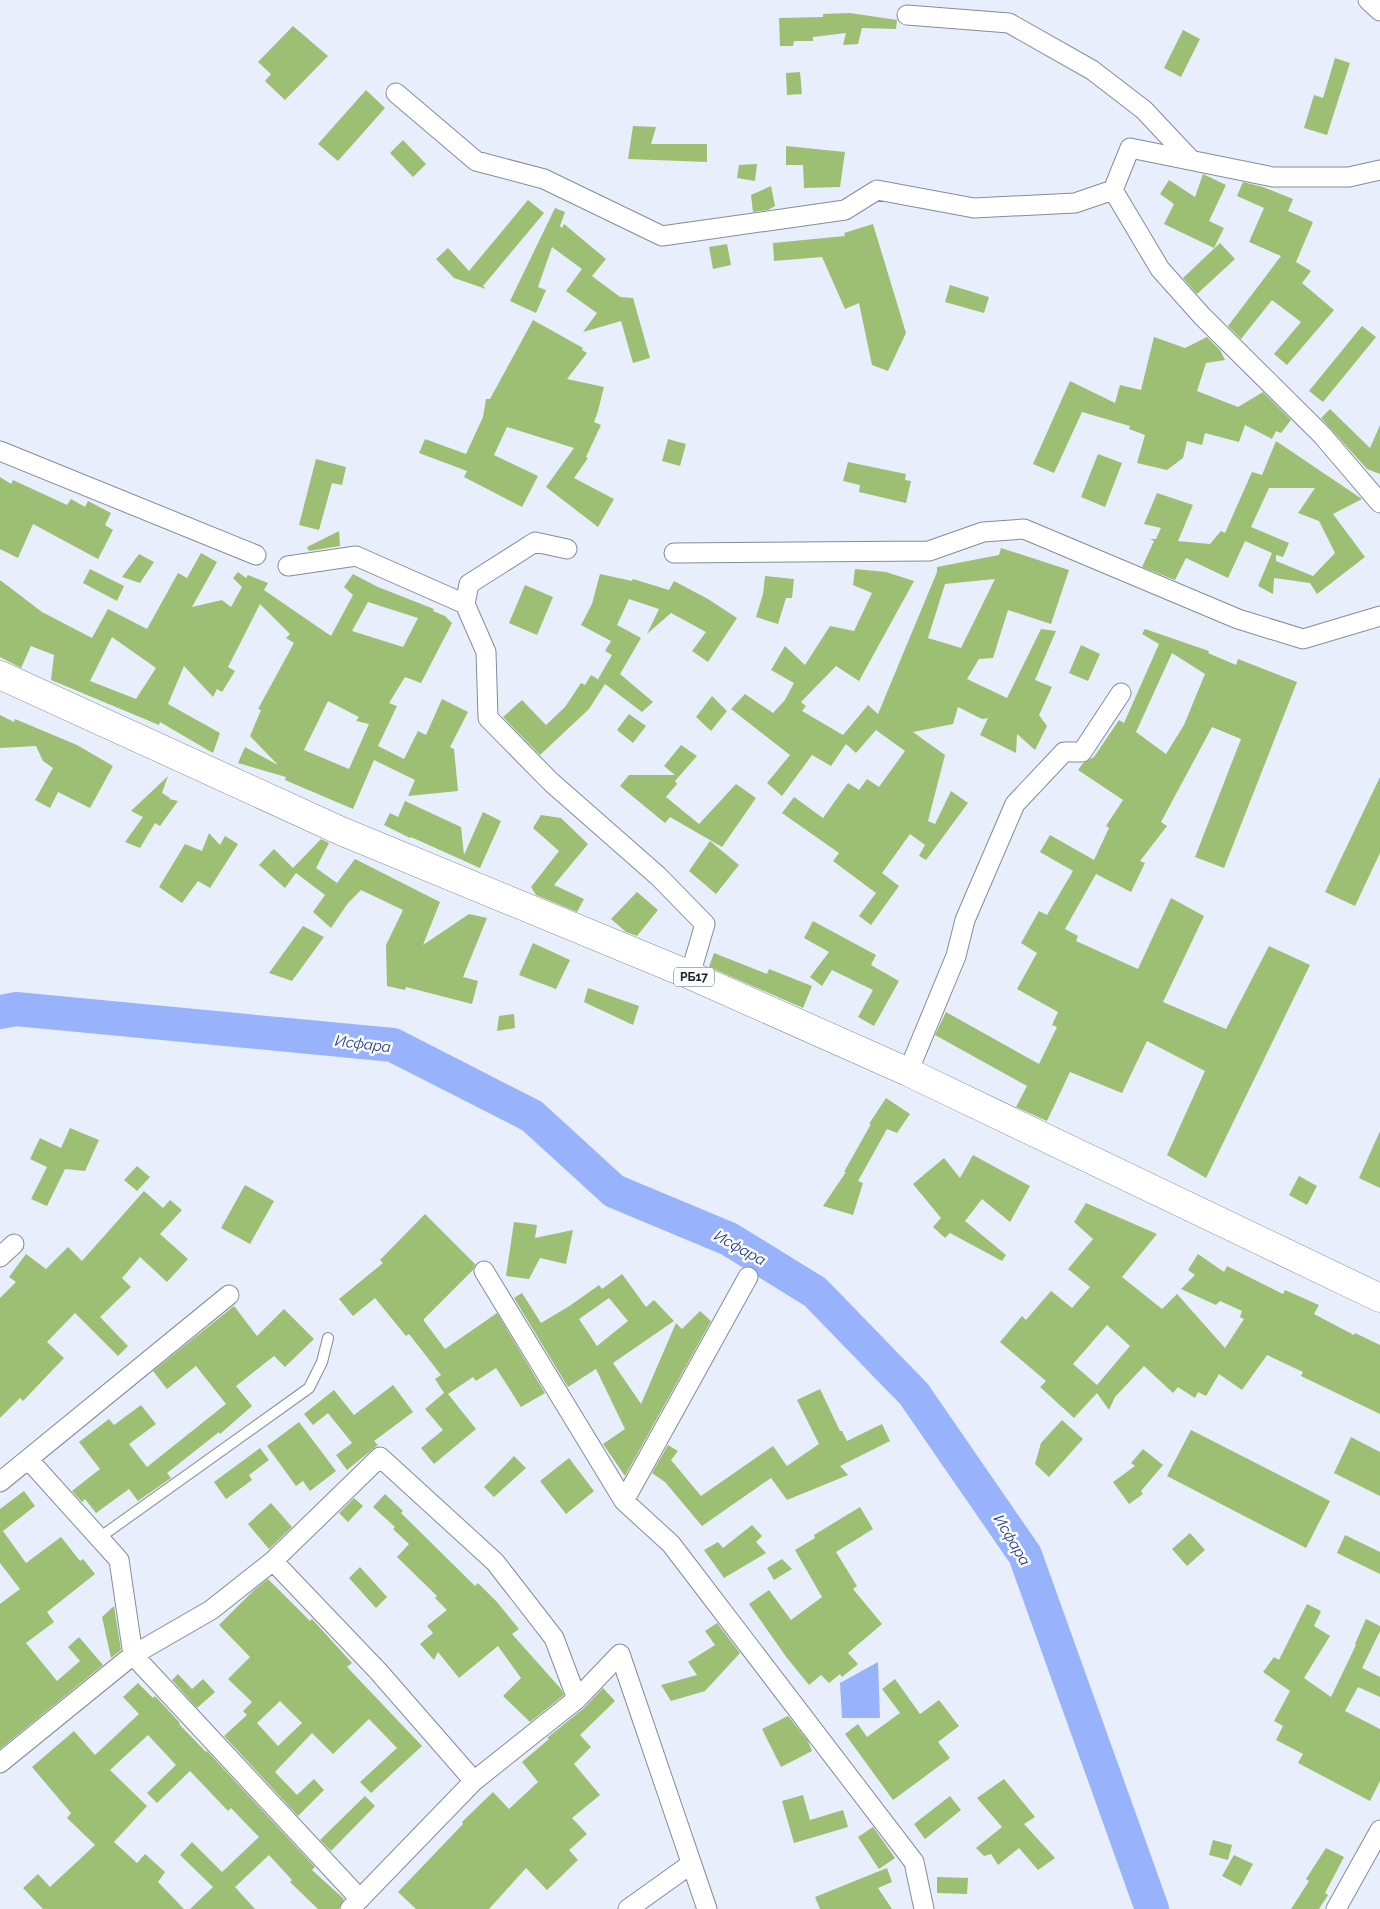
<svg xmlns="http://www.w3.org/2000/svg" width="1380" height="1909" viewBox="0 0 1380 1909" font-family="Raleway,sans-serif">
<style>
.water{fill:#98b3fc}
.lines{fill:none;stroke-linecap:round;stroke-linejoin:round}
.river{stroke:#98b3fc;stroke-width:34}
.building{fill:#9cbf73;fill-rule:evenodd}
.service-casing{stroke:#868b99;stroke-width:12}
.minor-casing{stroke:#868b99;stroke-width:21}
.primary-casing{stroke:#868b99;stroke-width:29}
.service{stroke:#fff;stroke-width:10}
.minor{stroke:#fff;stroke-width:19}
.primary{stroke:#fff;stroke-width:28}
.labels{text-anchor:middle;dominant-baseline:central;stroke-width:5;stroke-linejoin:round;paint-order:stroke}
.shield{fill:#fafbfe;stroke:#616267;stroke-width:1}
.shield-label{font-size:12px;font-weight:bold;fill:#1f2126}
.water-label{font-size:15px;font-style:italic;fill:#223687;stroke:#fafbfe}
</style>
<rect width="100%" height="100%" fill="#e8eefc"/>
<path class="water" d="M878,1662L880,1718H842L840,1683Z"/>
<g class="lines">
<path class="river" d="M0,1012L16,1009L393,1045L532,1116L614,1191L729,1239L815,1292L914,1394L1025,1555L1152,1909"/>
</g>
<path class="building" d="M850,13L897,20L896,29L862,28L858,44L843,45L846,33L813,37V41H794L793,46H780L779,18L823,17V14Z
M293,26L328,56L285,100L265,81L271,74L258,62Z
M1183,30L1200,39L1181,77L1164,68Z
M1335,58L1350,63L1327,135L1304,128L1314,95L1323,98Z
M800,72L802,94L787,95L786,73Z
M366,90L385,108L338,161L318,144Z
M633,126L656,127L651,144H707V162L628,159Z
M403,140L426,164L413,177L390,153Z
M786,146L845,152L840,187L804,188L803,165H786Z
M757,164L755,181L737,178L739,165Z
M1203,174L1226,185L1209,221L1224,228L1214,248L1164,224L1174,204L1160,194L1169,180L1195,197Z
M1243,182L1263,187L1293,199L1288,211L1313,222L1296,262L1311,271L1302,283L1334,310L1287,365L1274,354L1301,322L1272,300L1241,339L1228,326L1281,256L1249,242L1264,208L1237,196Z
M771,186L775,206L768,210L753,212L751,195Z
M528,200L544,213L483,286L486,289L454,278L436,259L448,248L469,271Z
M555,208L565,212L560,226L562,228L564,224L606,259L592,276L620,297L633,298L650,358L633,363L621,321L583,332L597,313L566,291L582,269L552,247L538,287L546,290L536,313L510,301Z
M873,224L906,333L888,371L872,365L859,303L845,309L822,257L774,261L773,243L845,236L844,233Z
M1220,243L1235,259L1197,294L1183,278Z
M727,244L731,265L713,269L709,247Z
M950,285L989,297L984,313L945,302Z
M533,320L583,348L582,350L587,353L567,379L604,387L598,411L594,422L601,425L586,457L588,458L574,478L614,499L598,527L546,487L574,448L507,427L494,455L538,476L522,507L464,477L467,471L419,453L425,439L466,454L483,417L486,399H490Z
M1362,326L1376,337L1323,402L1309,391Z
M1154,337L1185,348L1207,337L1220,350L1225,360L1206,363L1197,391L1238,407L1263,392L1291,420L1281,433L1276,431L1272,439L1245,425L1239,442L1205,433L1202,445L1187,441L1183,458L1167,470L1137,463L1145,435L1129,429L1130,426L1082,412L1054,473L1033,464L1070,381L1115,403L1120,385L1141,390Z
M1330,409L1370,448L1380,425V474L1367,469L1321,418Z
M668,439L686,444L680,466L662,461Z
M1276,441L1362,499L1333,514L1365,557L1317,594L1310,583L1274,578L1273,594L1258,586L1272,553L1245,541L1228,578L1186,558L1175,580L1142,567L1154,541L1150,539H1156L1161,528L1144,524L1157,493L1193,505L1178,541L1210,544L1221,531L1225,533L1252,472L1262,475ZM1269,488H1315L1298,513L1319,521L1335,553L1313,576L1276,561V555L1283,557L1289,543L1251,527Z
M1098,454L1122,463L1105,507L1081,497Z
M316,459L346,467L342,485L332,483L319,530L299,525Z
M848,462L906,474L905,480L911,481L906,503L859,492L860,485L843,481Z
M0,477L11,484L13,480L67,505L71,499L85,507L88,501L111,513L105,525L113,530L98,559L33,524L18,558L0,549Z
M339,531L340,546L309,551L307,547Z
M1001,548L1069,570L1051,624L1008,610L993,658L979,659L967,679L1007,698L1041,629L1056,631L1035,680L1052,687L1039,715L1047,726L1035,750L1017,734L1016,753L980,735L988,718L982,719L958,707L953,724L913,732L945,755L928,821L935,824L951,791L968,803L926,860L919,856L925,845L910,834L882,873L899,886L871,925L859,916L876,893L833,861L839,853L782,813L794,797L823,818L848,783L859,790L867,779L879,787L905,751L876,730L856,753L846,744L831,766L812,755L782,796L767,783L790,755L731,709L745,694L773,713L785,700L794,683L771,670L785,646L805,665L830,626L854,631L872,593L853,585L855,569L886,572L914,581L859,681L836,666L801,702L806,706L802,711L843,735L868,705L878,714L937,572V567L999,555ZM995,579L961,648L928,638L945,584Z
M201,553L217,562L192,607L222,600L231,607L242,587L233,578L238,572L246,578L248,575L268,583L264,590L331,636L353,595L344,587L353,574L378,587L434,609L433,611L445,616L452,623L421,683L405,677L389,703L397,706L378,746L404,759L418,731L426,735L442,699L468,712L450,747L454,749L458,791L408,796L415,780L374,760L353,809L285,780L286,777L238,763L245,747L278,765L250,736L261,710L258,709L294,643L286,638L290,634L260,604L228,667L235,671L222,692L217,689L213,697L184,666L168,704L220,733L213,753L160,722L159,725L51,680L54,655L31,646L21,668L0,657V580L42,612L92,638L108,609L147,629L178,573L187,578ZM368,602L418,618L403,647L352,631ZM112,637L156,668L136,699L90,681ZM328,701L359,717L356,721L369,724L349,769L304,750Z
M139,554L154,562L140,583L122,577Z
M90,569L124,586L117,601L83,583Z
M600,574L632,581L633,579L669,590L674,581L708,599L737,618L708,662L692,651L706,632L671,613L647,634L659,609L629,599L617,625L641,638L620,674L653,702L642,712L605,684L589,709L540,755L503,717L522,700L546,725L565,707L581,683L585,685L591,675L602,682L598,679L612,655L605,651L611,641L581,625L592,604Z
M765,576L794,579L792,598H786L778,624L756,617L763,594Z
M525,585L553,597L537,635L509,623Z
M1145,629L1209,651L1208,653L1236,665L1238,659L1297,682L1224,868L1195,857L1241,739L1212,727L1161,822L1167,826L1140,861L1145,863L1131,892L1096,874L1065,929L1078,936L1076,941L1138,969L1171,898L1204,916L1163,1002L1226,1029L1269,946L1310,965L1206,1178L1167,1155L1205,1071L1147,1041L1122,1093L1070,1072L1047,1121L1016,1107L1027,1086L935,1035L946,1012L1039,1064L1057,1027L1052,1025L1058,1012L1017,989L1037,953L1021,943L1039,911L1047,915L1073,871L1040,852L1050,835L1094,860L1109,828L1106,826L1123,800L1078,770L1083,763L1094,757L1119,720L1124,723L1159,644L1142,634ZM1172,653L1205,674L1184,725L1166,754L1136,732Z
M1081,645L1100,654L1088,681L1069,673Z
M712,696L727,711L711,731L696,717Z
M629,714L646,726L633,743L617,730Z
M0,715L14,722L15,719L77,745L113,766L90,808L58,792L50,808L35,800L53,768L43,761L36,746L0,748Z
M681,745L697,756L675,781L677,784L666,797L699,824L736,784L756,798L722,847L670,817L665,823L620,786L629,775H675L664,766Z
M168,776L162,793L170,798L169,799L178,801L160,826L155,823L140,848L125,842L143,817L131,811Z
M1380,777V853L1355,906L1325,892Z
M405,801L461,827L464,855L483,812L501,821L480,868L411,837L410,838L384,825L390,813L398,817Z
M541,815L561,818L588,844L554,885L584,899L577,912L536,895L531,887L559,851L533,828Z
M209,833L220,845L225,836L238,844L210,888L198,881L182,903L159,887L185,844L202,851Z
M321,839L329,843L316,868L337,883L355,859L440,902L423,945L469,914L487,918L463,977L478,981L472,1004L406,987L405,990L387,986L386,945L403,910L361,890L348,903L331,928L313,912L325,895L296,873L285,888L259,865L274,849L293,868Z
M710,841L739,865L716,894L689,871Z
M637,892L658,910L637,936L626,932L611,919Z
M813,921L876,955L871,965L899,981L874,1026L858,1017L873,990L832,970L822,986L810,977L829,952L804,938Z
M303,926L324,937L292,981L269,973Z
M533,943L570,960L556,989L519,975Z
M714,953L767,974L769,969L812,986L803,1008L709,967Z
M588,988L639,1006L633,1025L584,1002Z
M514,1014L515,1028L497,1031L499,1016Z
M886,1098L910,1114L897,1133L887,1129L858,1181L863,1183L853,1215L823,1206L846,1172H844L871,1124H869Z
M70,1128L99,1140L85,1171L65,1169L47,1206L31,1199L47,1167L30,1159L40,1138L61,1148Z
M1380,1131V1188L1359,1178Z
M973,1155L1030,1186L1010,1222L982,1199L965,1221L1006,1255L1002,1261L950,1233L945,1238L933,1227L941,1218L913,1184L944,1158L960,1178Z
M137,1166L150,1177L137,1191L124,1180Z
M1299,1176L1317,1186L1307,1205L1289,1195Z
M245,1185L274,1201L250,1244L221,1228Z
M144,1191L163,1208L170,1200L182,1210L160,1234L188,1259L167,1282L140,1257L122,1278L131,1287L100,1317L128,1346L118,1356L75,1313L47,1342L64,1358L23,1401L20,1398L0,1418V1298L16,1282L9,1277L26,1254L46,1269L68,1247L82,1261Z
M1086,1203L1157,1234L1122,1277L1162,1309L1177,1294L1225,1348L1244,1319L1240,1317L1242,1311L1220,1301L1216,1305L1181,1289L1195,1275L1188,1270L1198,1254L1224,1272L1227,1266L1283,1294L1285,1290L1319,1305L1314,1314L1354,1335L1355,1333L1380,1345V1414L1301,1376L1303,1372L1267,1355L1242,1390L1219,1374L1206,1396L1198,1392L1195,1398L1178,1387L1173,1393L1144,1366L1115,1397L1109,1410L1097,1393L1074,1418L1040,1387L1046,1381L1000,1342L1022,1316L1026,1320L1051,1291L1072,1308L1090,1287L1068,1269L1093,1239L1074,1222ZM1107,1325L1130,1346L1097,1385L1073,1364Z
M425,1214L475,1264L473,1270L424,1319V1321L445,1349L497,1313L545,1393L521,1407L496,1368L476,1381L473,1377L448,1394L476,1429L434,1464L421,1448L443,1430L425,1409L444,1393L435,1379L441,1375L409,1334L406,1336L375,1298L353,1316L339,1299L383,1263L380,1260Z
M514,1222L537,1225L535,1238L573,1230L566,1264L540,1258L529,1279L506,1276Z
M622,1274L646,1307L654,1300L674,1321L613,1363L641,1404L676,1323L682,1329L700,1311L711,1321L625,1476L603,1444L625,1429L596,1369L568,1387L514,1298L522,1293L541,1323L571,1305L599,1285L602,1289ZM609,1298L628,1321L597,1346L579,1319Z
M234,1306L257,1336L284,1309L314,1339L285,1367L274,1356L236,1386L252,1406L220,1434L219,1432L167,1473L171,1478L138,1501L129,1489L96,1513L85,1499L82,1502L72,1491L100,1469L79,1442L109,1419L114,1425L141,1405L156,1424L129,1444L147,1467L226,1404L196,1366L167,1389L153,1371Z
M393,1385L413,1412L374,1441L378,1445L347,1470L336,1455L352,1443L328,1413L313,1425L304,1414L334,1390L354,1415Z
M820,1389L840,1431H842L847,1441L882,1424L890,1441L840,1466L848,1475L787,1500L771,1478L702,1526L665,1482L652,1473L668,1445L678,1451L671,1460L701,1496L773,1446L787,1466L819,1444L797,1400Z
M1062,1420L1083,1439L1049,1477L1035,1464L1041,1443Z
M299,1422L336,1471L310,1491L303,1481L296,1486L267,1446Z
M1191,1430L1330,1501L1306,1548L1167,1476Z
M1351,1437L1380,1452V1496L1334,1473Z
M260,1448L269,1460L249,1475L252,1480L226,1499L214,1482Z
M1143,1449L1163,1465L1141,1491L1143,1494L1129,1504L1113,1482L1135,1466L1131,1463Z
M514,1456L526,1468L494,1497L484,1487Z
M569,1458L594,1491L566,1514L540,1481Z
M24,1491L35,1506L3,1531L26,1563L61,1537L80,1561L83,1559L95,1574L47,1612L54,1622L26,1643L57,1681L80,1661L68,1647L79,1637L103,1665L0,1749V1604L20,1589L0,1563V1509Z
M385,1494L403,1511L401,1513L475,1586L478,1583L497,1602L519,1629L512,1634L561,1689L564,1695L530,1722L503,1696L521,1678L498,1646L459,1678L438,1652L434,1660L420,1644L433,1633L427,1626L447,1610L435,1598L437,1596L397,1557L409,1544L393,1529L395,1527L373,1507Z
M354,1498L363,1506L348,1522L339,1513Z
M271,1503L292,1527L269,1549L248,1524Z
M860,1507L873,1529L836,1552L857,1586L853,1589L882,1624L848,1653L858,1664L842,1677L840,1674L829,1683L821,1675L809,1685L787,1658L749,1604L769,1590L791,1620L822,1597L795,1550L815,1538L814,1535Z
M752,1525L762,1536L756,1542L766,1553L724,1578L704,1550L718,1542L723,1548Z
M1190,1533L1205,1550L1187,1566L1172,1549Z
M1345,1535L1380,1552V1574L1337,1553Z
M782,1559L792,1569L774,1580L767,1568Z
M360,1567L387,1597L376,1608L349,1578Z
M268,1579L310,1621L312,1619L352,1663L347,1667L422,1746L371,1793L360,1782L397,1748L369,1719L333,1754L312,1733L275,1772L297,1795L314,1779L324,1790L298,1816L224,1736L247,1715L243,1711L252,1702L228,1679L250,1657L219,1625L253,1591ZM280,1701L302,1723L278,1746L257,1723Z
M1307,1604L1321,1611L1314,1626L1330,1636L1304,1678L1331,1697L1356,1645L1355,1644L1366,1619L1380,1626V1631L1362,1668L1380,1677V1697L1358,1687L1345,1711L1380,1729V1781L1370,1801L1298,1763L1303,1754L1276,1740L1283,1726L1274,1721L1290,1691L1263,1672L1274,1657L1279,1660Z
M114,1606L121,1650L111,1658L102,1617Z
M717,1623L740,1653L705,1691L671,1701L661,1685L697,1675L688,1662L715,1645L705,1631Z
M178,1674L192,1689L203,1679L215,1692L197,1708L172,1680Z
M895,1679L920,1714L939,1700L959,1726L938,1742L950,1758L893,1800L845,1734L858,1724L867,1737L900,1713L882,1689Z
M138,1683L153,1698L155,1696L180,1723L179,1724L206,1752L207,1751L315,1867L312,1870L344,1899L339,1909H318L290,1882L292,1880L269,1855L235,1887L255,1909H190L213,1887L180,1855L192,1842L222,1872L259,1837L231,1808L228,1811L190,1771L157,1803L147,1793L176,1765L148,1735L110,1770L147,1806L114,1842L137,1863L145,1854L165,1872L158,1882L184,1909H43L23,1888L38,1874L50,1887L95,1845L67,1818L71,1813L32,1767L74,1731L95,1755L139,1714L123,1697Z
M603,1688L615,1701L580,1735L591,1747L574,1764L600,1795L572,1818L587,1834L569,1850L578,1860L547,1890L526,1868L489,1909H416L398,1892L463,1824L462,1822L493,1792L509,1809L538,1782L522,1762L549,1739L547,1738L584,1708Z
M788,1716L808,1741L812,1751L781,1767L762,1729Z
M1004,1779L1035,1817L1024,1824L1055,1858L1038,1870L1019,1848L998,1865L991,1854L984,1856L976,1848L1002,1827L977,1798Z
M803,1795L810,1820L843,1810L848,1827L794,1843L782,1801Z
M365,1796L375,1806L331,1851L320,1840Z
M950,1796L961,1810L925,1839L914,1824Z
M873,1827L895,1858L879,1869L858,1837Z
M1213,1840L1232,1845L1228,1860L1209,1855Z
M1326,1848L1344,1857L1325,1893L1328,1895L1319,1909H1291L1309,1881L1306,1879Z
M1234,1855L1253,1864L1241,1886L1222,1876Z
M887,1868L892,1882L878,1888L892,1909H820L815,1897Z
M937,1877L968,1878L967,1894L937,1893Z"/>
<g class="lines">
<g class="service-casing">
<path id="service" d="M99,1538L309,1388L322,1362L328,1338"/>
</g>
<g class="minor-casing">
<path id="minor" d="M1368,0L1380,11
M907,15L1009,23L1092,70L1144,110L1191,160
M396,93L476,161L544,179L662,236L845,210L877,190L974,208L1075,203L1113,190
M1380,170L1349,177H1273L1130,148L1113,190L1160,269L1202,316L1322,435L1380,503
M0,451L256,555
M674,553L929,551L983,532L1024,529L1238,619L1303,639L1380,616
M288,566L356,556L465,604L486,652L488,718L551,782L658,876L705,924L690,975
M465,604L469,584L535,542L567,549
M908,1072L956,956L965,920L1015,804L1064,752H1082L1121,693
M0,1257L14,1244
M484,1271L624,1501L671,1544L914,1862L924,1909
M0,1482L229,1295
M624,1501L748,1277
M273,1561L378,1671L474,1781
M0,1763L133,1655L119,1560L28,1459
M360,1899L133,1655L211,1610L273,1561L380,1457L495,1562L554,1638L577,1699
M350,1909L474,1781L577,1699L620,1654L707,1909
M628,1909L691,1864
M1336,1909L1380,1830"/>
</g>
<g class="primary-casing">
<path id="primary" d="M0,675L341,831L690,975L908,1072L1380,1298"/>
</g>
<use href="#service" class="service"/>
<use href="#minor" class="minor"/>
<use href="#primary" class="primary"/>
</g>
<g class="labels">
<rect class="shield" x="674" y="967.5" width="40" height="19" rx="4"/>
<g class="shield-label">
<text x="694" y="977">РБ17</text>
</g>
<g class="water-label">
<text transform="translate(363 1044) rotate(7)">Исфара</text>
<text transform="translate(740 1248) rotate(29)">Исфара</text>
<text transform="translate(1012 1540) rotate(59)">Исфара</text>
</g>
</g>
</svg>
